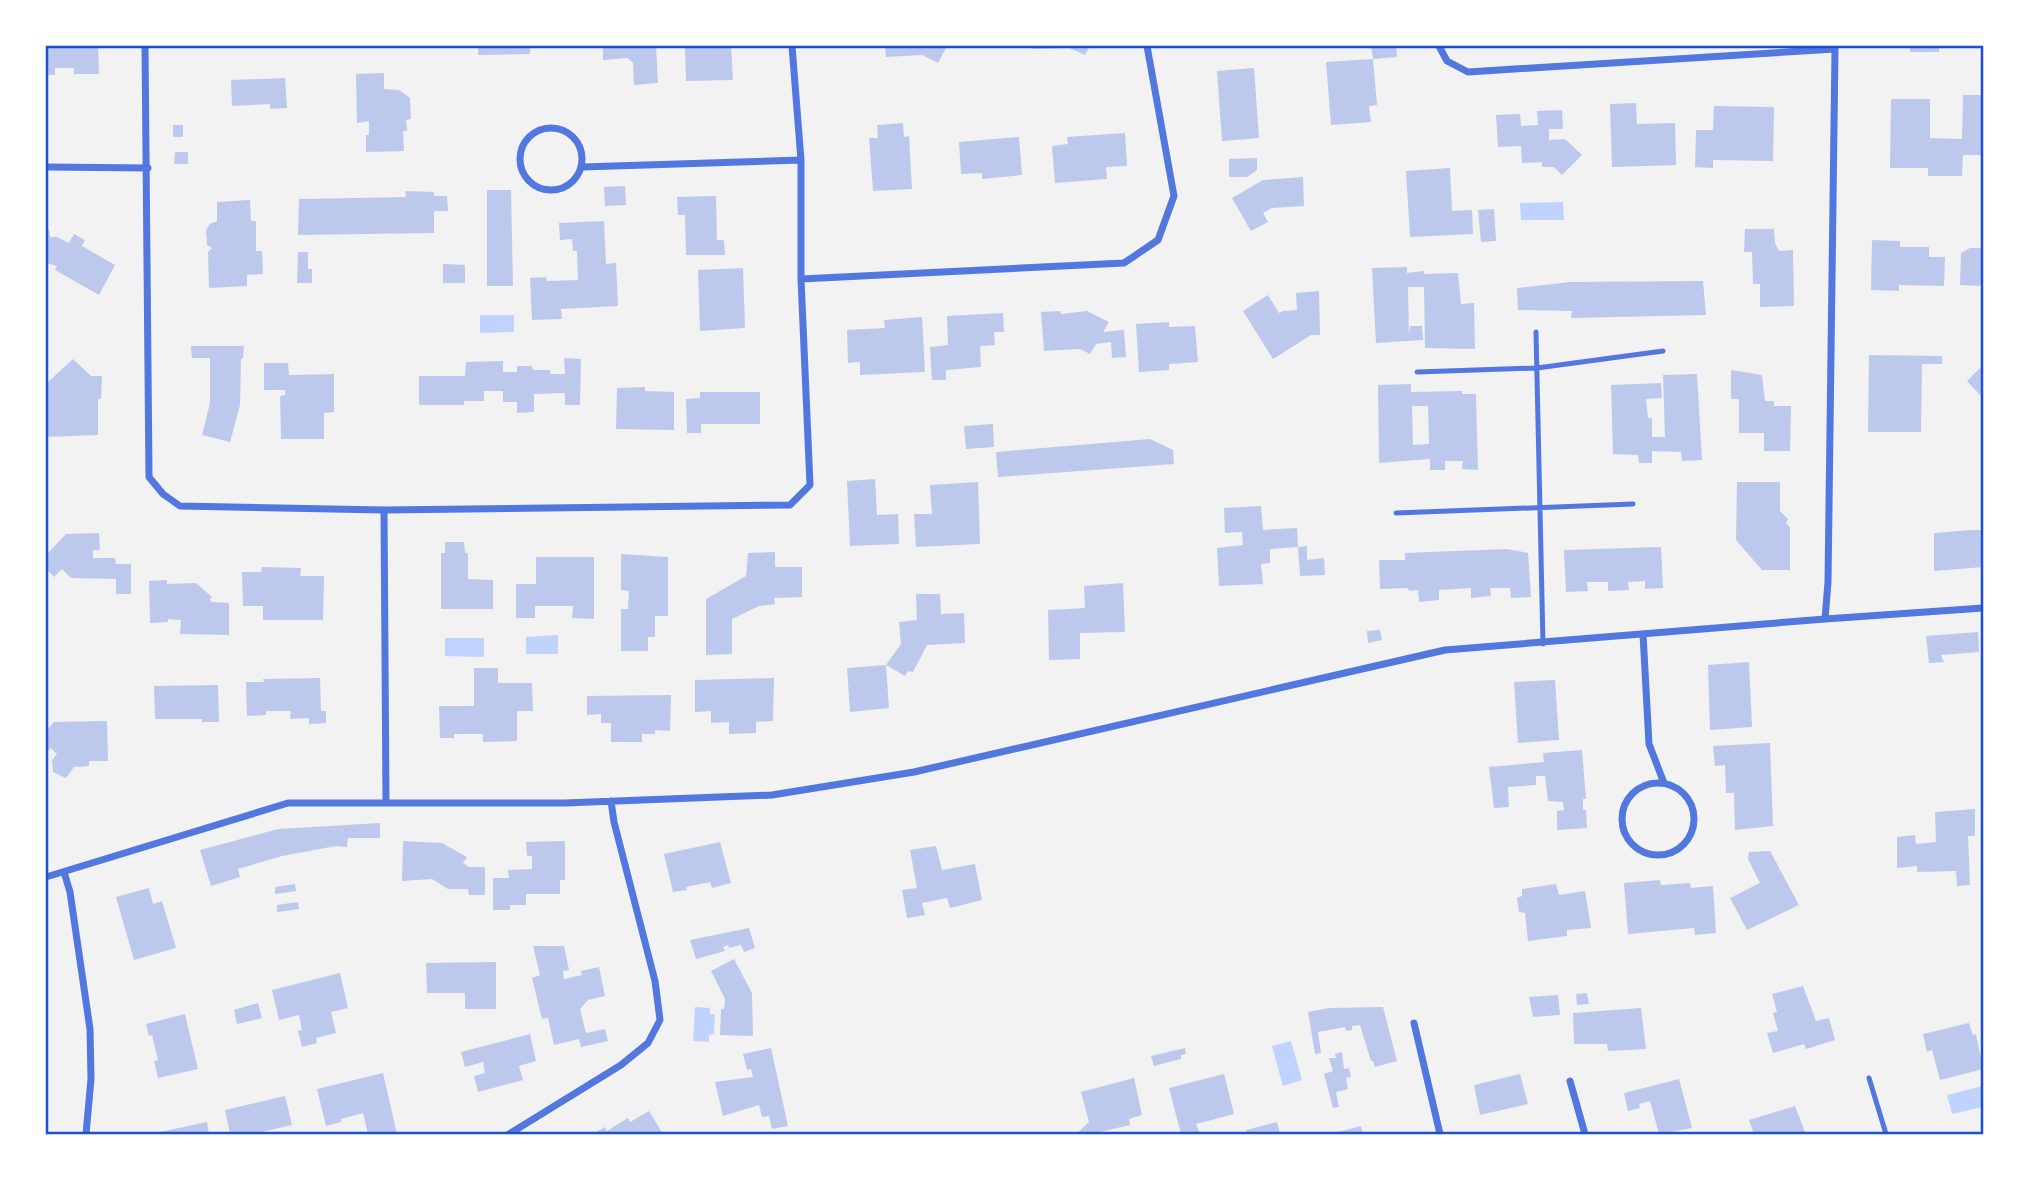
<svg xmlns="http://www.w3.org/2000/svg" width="2029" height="1180" viewBox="0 0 2029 1180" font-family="'Asap Condensed',sans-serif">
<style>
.water{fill:#bfd3fe}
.building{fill:#bdc9ec;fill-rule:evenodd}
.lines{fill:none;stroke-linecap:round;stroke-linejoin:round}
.service{stroke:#5277de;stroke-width:5}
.minor{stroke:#5277de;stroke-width:7}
.neatline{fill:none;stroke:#1d4ed8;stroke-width:2.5}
</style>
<rect width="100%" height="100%" fill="#f2f2f2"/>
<path class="water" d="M1563,202L1564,220H1521L1520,203Z
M480,315H514V332L480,333Z
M558,635V654H526V637Z
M445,638H484V657L445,656Z
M695,1007L710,1008V1014H715L714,1034L709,1035V1042L693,1041Z
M1291,1041L1302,1080L1283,1086L1272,1046Z
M1983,1086V1107L1952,1114L1947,1095Z"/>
<path class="building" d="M46,46H98L99,74H74V68H55V75H46Z
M478,46H530V54L478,55Z
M603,46H656L658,83L634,85L633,63L628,58L603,60Z
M685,46H731L733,80L686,81Z
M885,46H947L938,63L922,55L886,57Z
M1032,46H1090L1085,55L1069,48L1033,49Z
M1371,46H1396L1397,57L1373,59Z
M1910,46H1939V52H1910Z
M1373,59L1377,105L1369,106L1371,122L1331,125L1326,62Z
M1254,68L1259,138L1222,141L1217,71Z
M384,73V89L399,90L410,98L411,119L406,120L407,131H403L404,151L366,152V135H369V121L357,123L356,74Z
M285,78L287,108L270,109V104L232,106L231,80Z
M1963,95H1983V155H1963L1962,176H1928V168H1890L1891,99H1930V138L1962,139Z
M1636,103L1637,124L1675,123L1676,165L1612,167L1610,104Z
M1714,106L1774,107L1773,161L1713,160V168L1695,167L1696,130H1713Z
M1562,110L1563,129H1549V140L1565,139L1582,155L1562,175L1554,167H1542V162L1522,163L1521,146L1498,147L1496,115L1520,114L1521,126L1538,125L1537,111Z
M903,123L904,137L909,136L912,189L873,191L869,138H878L877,125Z
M173,125H183V137H173Z
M1125,133L1127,166L1106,167L1107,179L1055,183L1052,146L1068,144L1067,137Z
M1019,137L1022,175L982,179V173L961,174L959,142Z
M175,152H188V164H174Z
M1257,158V170L1247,177H1229V159Z
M1450,168L1452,211L1472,210L1473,234L1410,237L1406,171Z
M1303,177L1304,206L1272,208L1263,213L1268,222L1251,231L1232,198L1263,180Z
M625,186L626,205L605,206L604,187Z
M487,190H511L513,286H487Z
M405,191L434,192V196H447L448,211H434V233L298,235L299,199L406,197Z
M716,196L717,240H724L725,255H686L685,215H678L677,197Z
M250,200L251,221H256V251H262L263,274L247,275V286L209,288L208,252L212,248L207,245L206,230L210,224L217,221V202Z
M1494,209L1496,241L1481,242L1478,210Z
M604,221L606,264L616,263L618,306L561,309L562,319L532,320L530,278L546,277L547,281L578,280L577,251H573L572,239L560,240L559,223Z
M49,229L50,237H57L69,243L74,234L85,240L82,246L115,265L99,295L55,270L57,266L46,263V230Z
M1745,229H1774L1775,243L1779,251L1793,250L1794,306L1760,307V284H1753L1752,252H1744Z
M1872,240L1900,241V247H1929V257H1945L1944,286L1899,285V291L1871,290Z
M1970,248H1983V286L1960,285L1961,253Z
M298,252H308V269H312V283H297Z
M443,264L465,265V283H443Z
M1407,267V273L1424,271V274L1458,273L1461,304L1474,303L1475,349L1425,348L1424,287H1408L1409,336L1410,326H1422L1423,340L1376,343L1372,268Z
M743,268L745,328L700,331L698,270Z
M1703,281L1706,315L1571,318L1572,311L1518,310L1517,288L1570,282Z
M1319,291L1320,335H1311L1273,359L1243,311L1268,295L1279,313L1283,311L1297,310L1296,293Z
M1060,311L1061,314L1087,311L1109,322L1103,332L1124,330L1126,357L1112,358L1111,342L1096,344L1090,354L1080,349L1044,351L1041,312Z
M1003,313L1004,332H994L995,345L980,346L981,367L946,370V380H932L930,347L948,345L947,316Z
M922,317L925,372L860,375V362L848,363L847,330L885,328L884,320Z
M1169,322V327L1195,326L1198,362L1169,364V370L1139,372L1136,324Z
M191,346H244L243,358L241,359L240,405L230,442L202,435L210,403V358H192Z
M1869,355L1942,356V364H1922L1921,432H1868Z
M564,358L581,359L580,405H565V393L534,394V412L517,413V402H503V391H484V401H464V405H419V376H465L466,362L503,361V372H517V366H532L533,370H550V374H565Z
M73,359L91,376H102L101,399H98V435L46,437V384Z
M264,363H288L289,375L334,374V412L324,413V439H281L280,396L285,395V390H264Z
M1983,365V398L1967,381Z
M1731,370L1762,375L1765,401H1774V406H1791L1790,451H1764V433H1739V399H1731Z
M1697,374L1702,460L1682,461L1681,452L1652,451V463H1639L1638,455L1613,454L1611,385L1661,383L1662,398L1646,399L1648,418H1652V437H1665L1663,375Z
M1411,384V392L1462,391V394H1476L1478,470L1462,469L1463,461H1445V470H1430V459L1379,463L1378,385ZM1412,406H1428L1429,444L1413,445Z
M645,387V391L674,392V430L616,429L617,388Z
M700,392H760V424H701V433H687L686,399L700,398Z
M993,424L994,447L966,449L964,426Z
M1150,439L1173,450L1174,464L998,477L996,452Z
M875,479L877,515L898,514L899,544L850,546L847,481Z
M978,482L980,544L916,547L914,514H932L930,485Z
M1737,482H1780V511L1788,519L1786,523L1790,527V570H1762L1736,540Z
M1261,506L1263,530L1297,528L1298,547L1270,549V563L1261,564L1263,584L1219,586L1217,548L1243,545L1242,532L1225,533L1224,508Z
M1972,530H1983V567L1934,571V533Z
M99,533L100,550H93V558H115L116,564H131V594H116V579L71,578L62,569L54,577L46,569V555L66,534Z
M445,542H464L465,553H468V579L493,580V609H441V553H445Z
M1307,546V560L1324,558L1325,575L1300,576L1298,547Z
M1661,547L1663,588L1645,589V581L1628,582L1629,590L1608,591V582H1587L1588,591L1566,592L1564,550Z
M1507,549L1528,553L1531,597L1511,598L1510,588H1490L1491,596L1471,598V588L1439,590V600L1419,602L1418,590L1409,591L1408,588L1380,589L1379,560H1405V553Z
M775,552V567H802V597L774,598L775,604L759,606L732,619V654L706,655V599L746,576L748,553Z
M621,554L668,557V616H655V637H648V651H621V609H628L629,591L621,590Z
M536,557H594V619L572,618L573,606H535V618H516V584H536Z
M262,567L301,568L300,576H324L323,620H263V606H243L242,572H261Z
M167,580V584L196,583L212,597L210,599L212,602L229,603V635L180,634L181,620L168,619V622L150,623L149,581Z
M1123,583L1125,632L1080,633V659L1049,660L1048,610L1085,608L1084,586Z
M916,594H940L941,614L964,613L965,643L927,645L913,672L908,671L905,676L886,665L901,644L899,622L917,620Z
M1380,630L1382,640L1368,643L1367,631Z
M1978,632L1979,652L1941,655L1944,662L1929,663L1926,636Z
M1749,662L1752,727L1710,730L1708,665Z
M886,665L889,708L850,712L847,668Z
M474,668H498V683H532L533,711H517V741L483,742V734H454V738H440L439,706H474Z
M320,678L321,711H326V723L309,724V718L290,719L291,711H266V715L247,716L246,682H264L263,679Z
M774,678L773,721L756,722V733L729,734V722L711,723V711L695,712V680Z
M1555,680L1559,740L1518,743L1514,682Z
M218,685L219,722H202V719H155L154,686Z
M671,695L670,731L655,730V734H642V742H611V723H601V714L587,715V696Z
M107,721L108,761H89V766L74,767L66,778L53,772L52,760L57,754L51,748L46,754V731L54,722Z
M1770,743L1773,826L1735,830L1734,793H1726L1725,765L1715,766L1713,746Z
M1582,750L1586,799H1583V810H1586L1587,828L1557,830V811L1564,810L1563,802L1548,801L1545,776H1536V785L1508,787L1509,807L1494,808L1489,767L1544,762L1543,753Z
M1975,809V836H1968L1970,885L1957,886L1956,871L1917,872V866L1897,868V837L1915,835L1916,844L1936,842L1935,812Z
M380,823V838H348L347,847L336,846L282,856L238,869L240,877L211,886L200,850L278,829Z
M403,841L442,843L467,857L463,863L469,867H485V895H469L468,889H448L432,879L402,881Z
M565,841V880H560V894H526V905H510V910H493V878H509L508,870L532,869V856H527L526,842Z
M720,842L731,883L712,888L710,882L686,887L687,890L673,892L664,854Z
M936,846L942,870L975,864L982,900L950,908L947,898L922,903L925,915L907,918L902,890L917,888L910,850Z
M1770,851L1799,905L1747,930L1730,898L1760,883L1748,859L1749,852Z
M1660,880L1661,885L1690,883L1691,888L1713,886L1716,933L1695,935L1694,928L1628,934L1624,883Z
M295,884L296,891L275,894V887Z
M1556,884L1559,895L1585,891L1591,928L1567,930V936L1528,941L1525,913L1519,912L1517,898L1522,896V889Z
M149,888L153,904L162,901L176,948L134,960L116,897Z
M298,902L299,909L277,912V905Z
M749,928L755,948L744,952L741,945L729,948L728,945L723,947L725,951L696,959L690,940Z
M533,946H564L569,970L563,971L564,979L582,975L581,971L599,967L605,996L588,1000L580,1009L586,1033L605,1029L608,1041L581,1047L579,1039L554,1045L548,1018L542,1019L532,978L540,975Z
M734,959L752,993L753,1036L720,1035L721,1009H724L725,999L711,971Z
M496,962V1009H465V993H427L426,963Z
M340,973L348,1008L331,1012L336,1033L316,1038L317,1043L302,1047L298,1031L302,1030L299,1015L279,1020L272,990Z
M1803,986L1816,1021L1829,1018L1835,1040L1806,1049L1804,1044L1773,1053L1767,1033L1778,1031L1773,1013L1777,1012L1772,994Z
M1587,993L1589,1004L1577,1005L1576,994Z
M1558,995L1560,1015L1533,1017L1529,997Z
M258,1003L262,1018L237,1024L234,1010Z
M1383,1007L1397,1061L1375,1067L1373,1061H1371L1360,1025L1352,1026V1030L1346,1031L1345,1027L1318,1032L1321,1053L1315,1054L1308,1012L1329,1008Z
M1641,1008L1646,1049L1608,1051L1607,1044H1574L1573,1013Z
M185,1014L198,1069L158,1078L154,1061L158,1060L152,1035L149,1036L146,1024Z
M1969,1023L1973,1035L1976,1034L1983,1069L1940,1080L1932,1050L1927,1052L1923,1034Z
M530,1034L536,1061L519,1066L523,1080L478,1092L474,1076L485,1073L483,1062L465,1067L461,1052Z
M771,1048L788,1126L772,1129L769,1116L762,1117L759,1105L723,1116L715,1082L753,1077L751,1069L747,1070L743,1054Z
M1185,1048L1186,1054L1181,1055V1059L1154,1066L1151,1056Z
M1342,1052L1344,1069L1349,1068L1351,1077L1346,1078L1348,1089L1336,1092L1339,1107L1333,1108L1324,1074L1333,1071L1329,1058H1336L1335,1054Z
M383,1073L397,1134H368L363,1113L341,1119V1122L326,1126L317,1089Z
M1224,1074L1234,1114L1196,1124L1200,1134H1181L1169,1088Z
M1520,1074L1528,1104L1480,1115L1474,1085Z
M1134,1078L1142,1115L1129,1119L1130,1125L1100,1132V1134H1076L1089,1122L1081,1092Z
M1679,1079L1692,1128L1659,1134L1650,1101L1639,1104L1640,1108L1628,1111L1624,1093Z
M285,1096L292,1125L261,1132L262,1134H230L225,1110Z
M1795,1106L1805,1132L1802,1133V1134H1754L1749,1120Z
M649,1111L663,1134H593L605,1127L607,1131L628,1118L630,1122Z
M207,1122L209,1134H155V1133Z
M1277,1122L1280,1134H1248L1246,1130Z
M1361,1126L1363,1134H1330Z"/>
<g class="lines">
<path class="service" d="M1536,332L1543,644
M1417,372L1537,368L1663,351
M1396,513L1633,504
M1869,1078L1886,1134"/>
<path class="minor" d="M145,46L149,477L163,494L180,506L384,510L790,505L810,485L801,279V160L792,46
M1439,46L1447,61L1468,72L1835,49V46
M520 159a31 31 0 1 1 62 0a31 31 0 1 1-62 0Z
M46,167L148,168
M582,167L801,160
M801,279L1124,263L1158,240L1174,196L1147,46
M384,510L386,802
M1825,619L1828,582L1835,49
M1643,634L1649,744L1664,783
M1622 819a36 36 0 1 1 72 0a36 36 0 1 1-72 0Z
M64,872L70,892L90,1029L91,1079L86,1134
M46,877L288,803H565L772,795L914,772L1445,650L1825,619L1983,608
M1414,1023L1440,1134
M1570,1081L1585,1134
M509,1134L621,1065L648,1043L660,1020L655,981L614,822L611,801"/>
</g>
<rect width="2029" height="1180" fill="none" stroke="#ffffff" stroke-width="94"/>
<rect x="47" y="47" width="1935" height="1086" class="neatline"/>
</svg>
